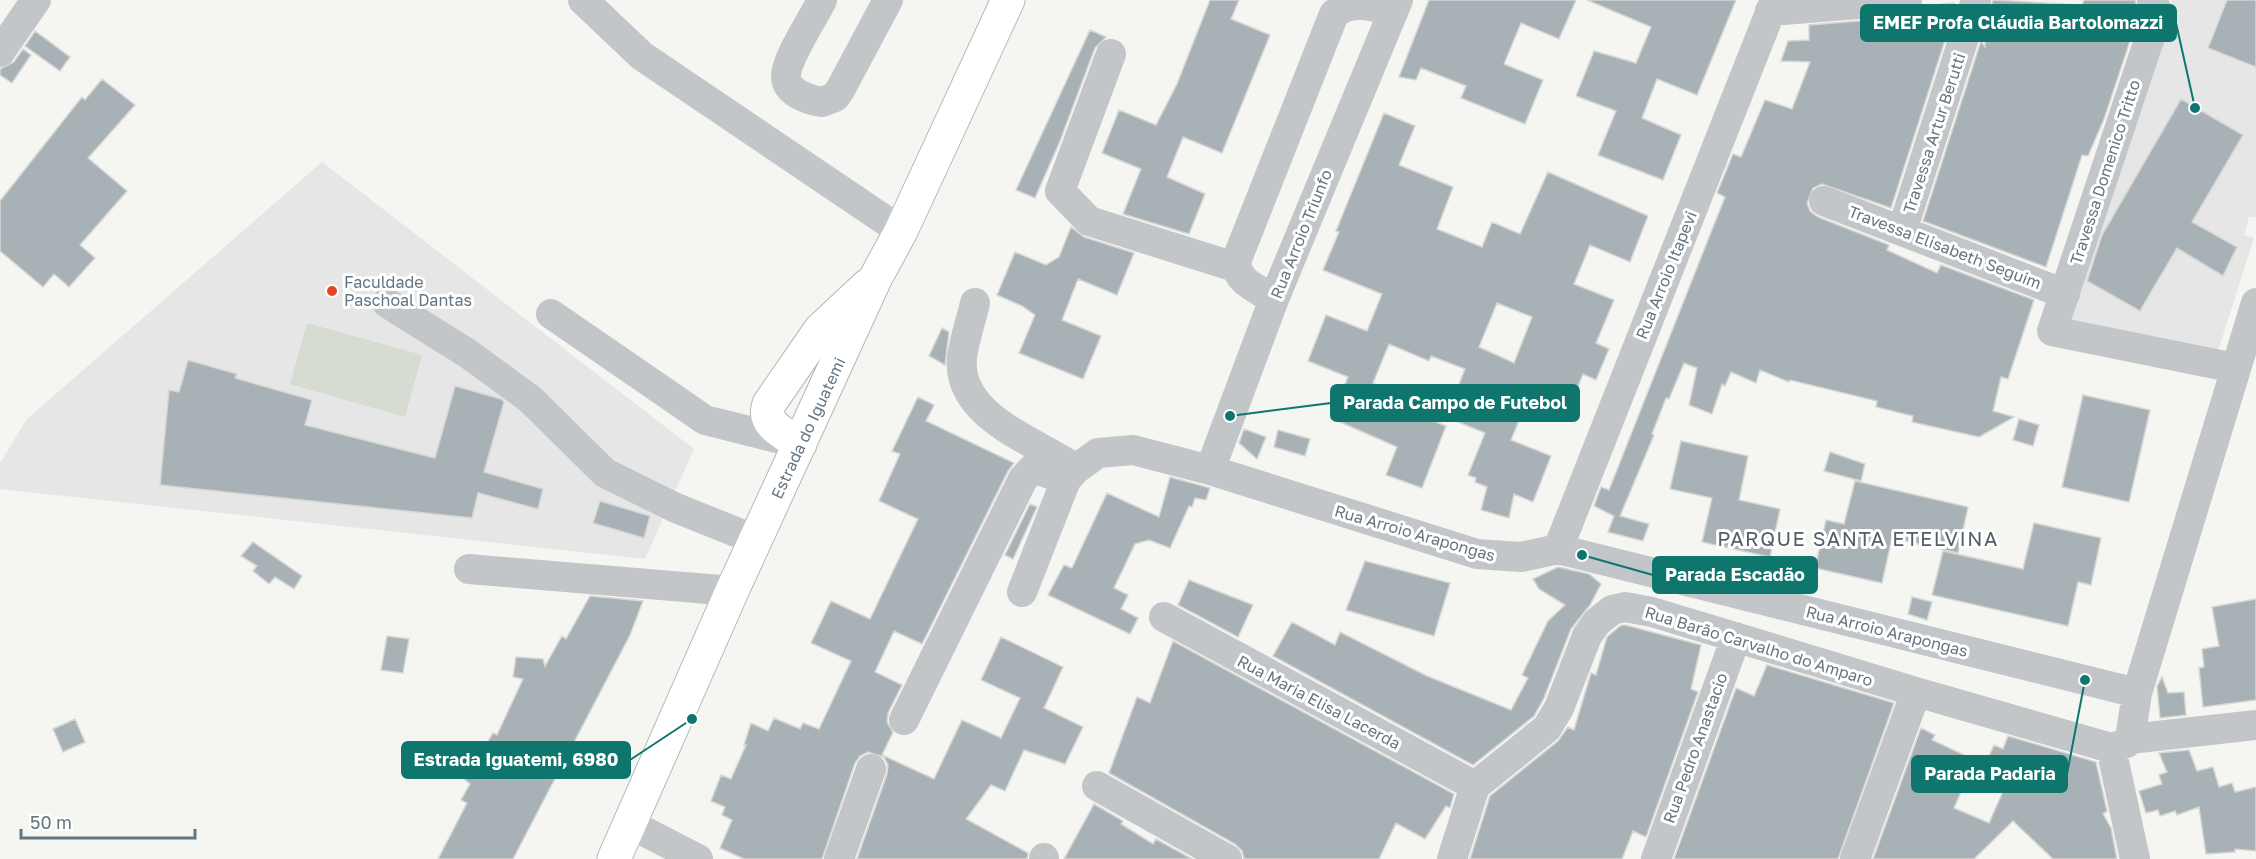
<svg xmlns="http://www.w3.org/2000/svg" width="2256" height="859" viewBox="0 0 2256 859" font-family="'Golos Text',sans-serif">
<style>
.built{fill:#e5e6e5}
.green{fill:#d6dcd2}
.building{fill:#a8b1b6;stroke:#d6d6d4;stroke-width:1.5;fill-rule:evenodd}
.lines{fill:none;stroke-linecap:round;stroke-linejoin:round}
.major-casing{stroke:#b3b8bb;stroke-width:35}
.minor{stroke:#c2c6c9;stroke-width:30}
.major{stroke:#fff;stroke-width:33}
.poi-dot{fill:#e24524;stroke:#fff;stroke-width:2}
.labels{text-anchor:middle;dominant-baseline:central;stroke-width:6;stroke-linejoin:round;paint-order:stroke}
.street-label{font-size:16px;fill:#647682;stroke:#fff}
.poi-label{font-size:16px;fill:#647682;stroke:#fff;text-anchor:start}
.quarter-label{font-size:20px;letter-spacing:1.5px;fill:#525f67;stroke:#fff}
.leader{fill:none;stroke:#0f766e;stroke-width:2}
.callout-dot{fill:#0f766e;stroke:#fff;stroke-width:2}
.callout{fill:#0f766e;stroke:#0f766e;stroke-width:2}
.callout-label{font-size:18px;text-anchor:middle;font-weight:bold;fill:#fff}
</style>
<rect width="100%" height="100%" fill="#f5f5f1"/>
<path class="built" d="M2172,0H2256V217H2249L2244,235L2254,238L2217,354L2059,325Z
M322,162L694,449L645,559L0,489V463L27,419Z"/>
<path class="green" d="M307,323L422,355L405,417L290,384Z"/>
<path class="building" d="M1210,0H1239L1231,19L1270,35L1222,153L1183,137L1167,177L1205,194L1189,234L1123,214L1141,169L1102,153L1119,110L1156,125L1177,84Z
M1429,0H1576L1559,39L1521,23L1504,64L1543,80L1525,124L1461,98L1466,86L1421,68L1416,80L1399,77Z
M1587,0H1736L1697,95L1657,79L1642,118L1681,135L1663,180L1598,155L1616,111L1576,96L1594,51L1636,63L1651,27Z
M1993,0L2082,5L2084,0H2135L2139,14L2104,119L2088,156L2082,155L2046,267L1923,221L1981,41L1985,47L1986,24Z
M2227,0H2256V67L2208,48Z
M1954,3L1956,6L1891,208L1822,184L1813,188L1807,203L1810,211L1818,217L1889,245L1887,250L1937,273L1941,265L2034,300L2008,379L2001,377L1993,411L2014,417L1979,437L1912,422L1913,416L1876,407L1877,401L1790,380L1789,382L1760,370L1756,383L1731,372L1725,386L1722,384L1712,414L1689,405L1697,368L1684,363L1669,399L1666,398L1652,434L1654,435L1620,516L1649,524L1643,541L1608,532L1614,516L1594,506L1601,487L1609,490L1725,197L1717,193L1733,154L1741,157L1765,100L1792,109L1810,62L1781,61L1788,41L1809,40V25L1908,17L1917,14L1923,6Z
M1090,30L1106,37L1095,48L1060,141L1035,198L1016,190Z
M35,31L70,57L60,71L25,46Z
M23,49L31,55L12,83L0,75V69L14,62Z
M102,79L135,105L88,158L127,191L80,245L95,258L69,287L54,274L43,287L0,251V201L82,97L85,100Z
M2181,99L2243,135L2192,222L2237,247L2223,276L2177,248L2140,311L2087,281L2102,235Z
M1384,113L1415,126L1399,165L1453,187L1437,229L1482,247L1492,222L1520,234L1548,172L1648,216L1630,262L1590,245L1574,284L1614,300L1596,343L1609,349L1596,380L1583,374L1566,416L1527,401L1511,440L1551,456L1533,502L1514,494L1509,518L1481,510L1487,487L1475,482L1476,478L1468,475L1485,433L1446,417L1465,369L1431,356L1429,361L1389,344L1373,383L1413,400L1409,411L1446,426L1422,488L1386,475L1397,447L1331,418L1348,377L1308,361L1326,315L1367,331L1382,294L1323,270L1339,232L1336,231ZM1497,303L1532,317L1514,363L1479,347Z
M1071,227L1084,237L1134,253L1117,295L1078,279L1062,320L1101,336L1083,379L1019,353L1035,315L1022,306L997,295L1015,252L1046,265L1059,257Z
M942,328L949,332L945,365L929,356Z
M188,360L237,374L235,378L312,400L305,425L435,458L455,386L501,399L504,402L484,472L543,489L538,509L478,493L472,518L160,485L169,390L179,392Z
M2083,395L2150,410L2129,502L2062,487Z
M918,397L934,405L926,421L1014,463L1008,471L922,644L894,631L875,672L902,685L888,713L887,722L893,732L882,755L934,779L962,720L1001,738L1020,698L981,680L1001,637L1063,667L1044,708L1083,727L1065,764L1024,750L1005,791L991,785L966,819L1028,853L1027,859H857L887,774L888,765L884,757L868,752L860,756L855,763L822,859H744L720,848L732,820L722,815L725,807L711,801L721,775L731,779L746,745H744L751,723L768,731L774,718L800,729L803,723L819,729L851,661L811,643L831,601L870,619L918,519L879,501L900,454L892,451Z
M2019,419L2039,425L2033,446L2013,440Z
M1244,429L1266,437L1257,459L1239,443Z
M1278,430L1310,439L1305,456L1274,447Z
M1681,441L1748,456L1739,500L1780,509L1770,557L1702,542L1712,498L1670,489Z
M1830,452L1865,464L1861,481L1824,471Z
M1170,477L1210,488L1206,500L1195,498L1192,507L1189,506L1170,548L1149,540L1135,544L1114,588L1128,595L1121,609L1138,618L1130,634L1048,595L1064,565L1072,568L1107,493L1159,517Z
M1855,481L1968,507L1958,553L1892,538L1882,583L1815,568L1826,520L1844,524Z
M600,501L650,516L644,538L593,523Z
M1030,504L1037,507L1013,559L1005,555Z
M2034,523L2101,538L2091,585L2078,582L2068,626L1932,595L1943,551L2023,569Z
M253,542L302,576L294,589L275,577L269,584L253,571L257,566L241,556Z
M1365,561L1450,583L1434,636L1346,610Z
M1558,567L1589,574L1601,584L1590,605L1571,629L1544,698L1534,716L1473,765L1273,656L1292,622L1335,645L1340,632L1427,676L1511,710L1528,678L1522,675L1548,621L1565,605L1539,589L1533,579Z
M1189,580L1253,605L1238,637L1178,605Z
M590,596L643,601L630,635L513,859H438L467,803L461,800L470,784L463,778L471,757H478L493,733L497,735L523,679L513,677L516,657L543,659L545,666L562,636L566,639Z
M1912,597L1932,602L1927,620L1908,614Z
M2256,599V700L2203,707L2199,668L2204,667L2202,649L2219,646L2212,607Z
M1625,625L1701,645L1691,689L1698,692L1646,837L1633,831L1622,859H1470L1490,796L1558,741L1568,727L1574,730L1591,673L1596,675L1607,637L1620,626Z
M387,636L409,639L403,673L381,670Z
M1173,641L1454,794L1450,808L1446,806L1425,839L1396,823L1379,859H1244L1242,851L1235,844L1109,773L1137,697L1150,703Z
M1767,665L1894,703L1838,859H1674L1736,688L1754,696Z
M2162,677L2168,693L2184,692L2186,715L2160,718L2157,686Z
M75,719L85,742L63,752L53,729Z
M1921,728L1935,735L1932,740L1975,760L1954,808L1989,823L2005,787L1980,776L1994,745L2003,749L2008,736L2096,762L2107,811L2103,814L2111,828L2117,859H2053L2013,821L1974,859H1873Z
M2189,750L2197,771L2213,767L2219,787L2232,783L2235,792L2256,787V851L2235,849V852L2206,854L2199,807L2177,815L2175,811L2160,816L2158,810L2146,813L2139,791L2162,784L2159,775L2167,772L2159,753Z
M1094,804L1123,821L1121,824L1153,844L1156,839L1192,859H1064Z"/>
<g class="lines">
<g class="major-casing">
<path id="major" d="M800,444C786,434 761,425 769,404L820,330L867,286
M614,859L732,591L875,279L901,231L1008,0"/>
</g>
<path class="minor" d="M583,0L642,56L901,231
M822,0C814,17 785,60 786,77C787,93 809,100 822,102L835,97L840,90L888,0
M2152,0L2158,13L2052,331L2235,368
M1770,11L1907,0
M0,52L36,0
M1111,54L1060,191L1089,221L1235,267
M1824,201L2065,294
M1902,231L1976,0
M1274,299C1258,289 1233,281 1237,259L1334,14C1351,0 1371,5 1393,12
M387,303L467,353L530,399L605,473L676,508L756,540
M975,303C971,321 964,340 962,358C956,417 1038,442 1076,469
M551,314L705,420L797,443
M1210,470L1274,299L1398,0
M1558,549L1775,0
M469,569L732,591
M1022,592L1066,480L1076,469L1098,453L1133,450L1210,470L1477,554L1521,557L1558,549L2137,693
M1164,617L1475,786
M904,720L1023,479L1033,468L1066,480
M2130,739L2137,693L2256,303
M2130,739L2256,725
M2111,748L2135,859
M1097,786L1227,859
M630,824L698,859
M839,859L871,769
M1044,859V858
M1452,859L1475,786L1547,728L1559,708L1587,636L1597,622L1612,610L1625,607L1652,612L1916,692L2111,748L2127,743L2130,739
M1656,859L1736,637
M1855,859L1916,692"/>
<use href="#major" class="major"/>
</g>
<circle class="poi-dot" cx="332" cy="291" r="6"/>
<g class="labels">
<g class="street-label">
<text transform="translate(1934 133) rotate(-72)">Travessa Artur Berutti</text>
<text transform="translate(2105 172) rotate(-72)">Travessa Domenico Tritto</text>
<text transform="translate(1301 234) rotate(-68)">Rua Arroio Triunfo</text>
<text transform="translate(1945 247) rotate(21)">Travessa Elisabeth Seguim</text>
<text transform="translate(1666 275) rotate(-68)">Rua Arroio Itapevi</text>
<text transform="translate(808 428) rotate(-65)">Estrada do Iguatemi</text>
<text transform="translate(1415 533) rotate(16)">Rua Arroio Arapongas</text>
<text transform="translate(1887 631) rotate(14)">Rua Arroio Arapongas</text>
<text transform="translate(1759 646) rotate(17)">Rua Barão Carvalho do Amparo</text>
<text transform="translate(1319 702) rotate(28)">Rua Maria Elisa Lacerda</text>
<text transform="translate(1695 748) rotate(-70)">Rua Pedro Anastacio</text>
</g>
<g class="poi-label">
<text x="344" y="282">Faculdade<tspan x="344" dy="18">Paschoal Dantas</tspan></text>
</g>
<g class="quarter-label">
<text x="1858" y="538">PARQUE SANTA ETELVINA</text>
</g>
</g>
<path class="leader" d="M2195 108L2176 23M1230 416L1331 403M1582 555L1653 575M692 719L630 760M2085 680L2067 774"/>
<g class="callout-dot">
<circle cx="2195" cy="108" r="6"/>
<circle cx="1230" cy="416" r="6"/>
<circle cx="1582" cy="555" r="6"/>
<circle cx="692" cy="719" r="6"/>
<circle cx="2085" cy="680" r="6"/>
</g>
<g class="callout">
<rect x="1861" y="5" width="315" height="36" rx="6"/>
<rect x="1331" y="385" width="248" height="36" rx="6"/>
<rect x="1653" y="557" width="164" height="36" rx="6"/>
<rect x="402" y="742" width="228" height="36" rx="6"/>
<rect x="1912" y="756" width="155" height="36" rx="6"/>
</g>
<g class="callout-label">
<text x="2018" y="29">EMEF Profª Cláudia Bartolomazzi</text>
<text x="1455" y="409">Parada Campo de Futebol</text>
<text x="1735" y="581">Parada Escadão</text>
<text x="516" y="766">Estrada Iguatemi, 6980</text>
<text x="1990" y="780">Parada Padaria</text>
</g>
<path d="M21 829v9h174v-9" fill="none" stroke="#647682" stroke-width="3"/>
<text x="30" y="829" font-size="18" fill="#647682" stroke="#ffffff" stroke-width="4.5" paint-order="stroke">50 m</text>
</svg>
